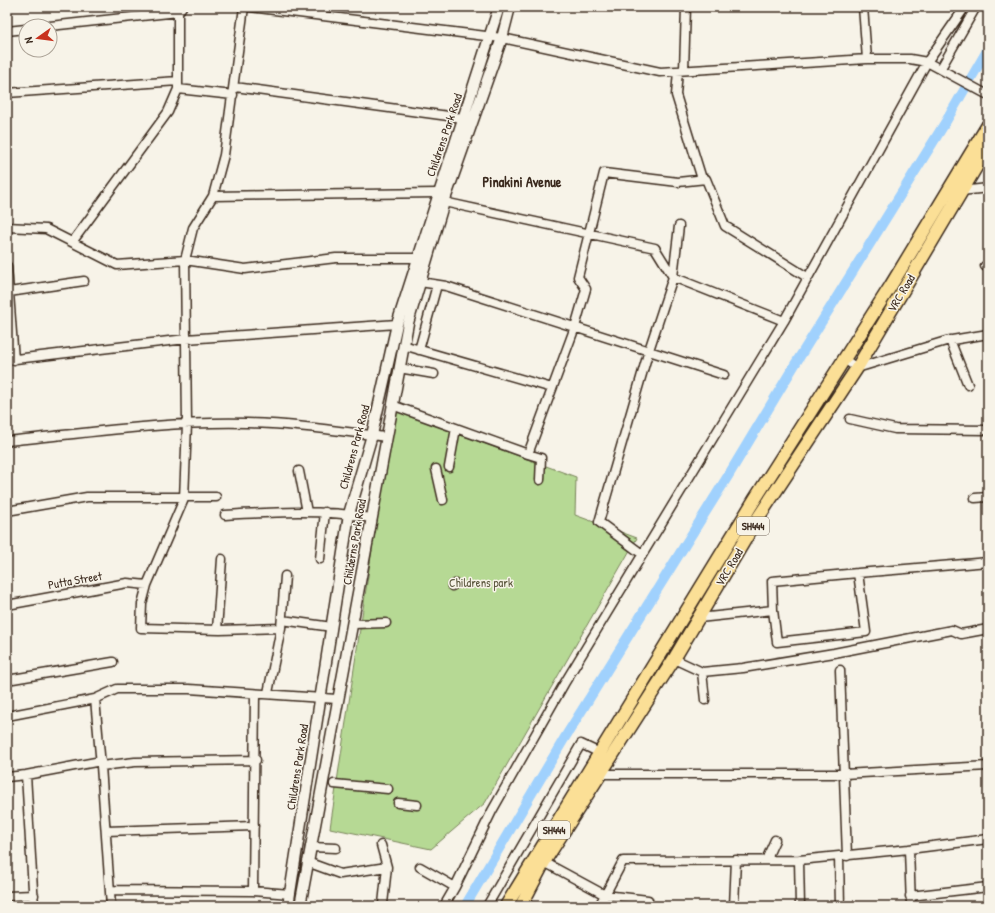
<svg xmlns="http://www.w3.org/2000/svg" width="995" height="913" viewBox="0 0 995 913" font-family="'Patrick Hand',sans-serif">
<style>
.green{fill:#b6d994;stroke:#788259}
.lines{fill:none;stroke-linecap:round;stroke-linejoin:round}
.canal{stroke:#a0d1fd;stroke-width:10}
.minor-casing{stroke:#3b2a1e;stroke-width:11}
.tertiary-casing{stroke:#3b2a1e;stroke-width:13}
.primary-casing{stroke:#3b2a1e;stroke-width:15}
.minor{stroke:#f7f3e8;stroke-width:8}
.tertiary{stroke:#f7f3e8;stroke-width:10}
.primary{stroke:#fbdf96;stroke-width:12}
.labels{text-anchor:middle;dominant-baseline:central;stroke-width:3;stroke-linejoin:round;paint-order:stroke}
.shield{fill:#f7f3e8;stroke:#73665b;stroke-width:1}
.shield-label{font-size:11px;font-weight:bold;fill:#3b2a1e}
.street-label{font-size:12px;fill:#3b2a1e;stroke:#f7f3e8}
.park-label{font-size:12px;fill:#5a563c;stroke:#f7f3e8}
.quarter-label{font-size:14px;font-weight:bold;fill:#3b2a1e;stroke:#f7f3e8}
</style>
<rect width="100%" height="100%" fill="#f7f3e8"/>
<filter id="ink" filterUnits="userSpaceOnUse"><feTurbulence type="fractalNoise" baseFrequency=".025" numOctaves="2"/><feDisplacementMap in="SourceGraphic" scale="8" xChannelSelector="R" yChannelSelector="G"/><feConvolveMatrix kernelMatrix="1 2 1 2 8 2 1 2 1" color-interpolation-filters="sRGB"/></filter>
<g filter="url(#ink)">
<path class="green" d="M393,410L576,477L575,515L637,538L485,803L431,849L330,828Z"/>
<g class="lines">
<path class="canal" d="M465,906L564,739L728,476L794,366L945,123L988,49"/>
<g class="minor-casing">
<path id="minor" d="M244,7L224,155L213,196L193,228L185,260L187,424L184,499L147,585L142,604L141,628L220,630L281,628L268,693
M250,7L502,38L660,72L867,59H910L927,62L988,95
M863,7L867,59
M50,26L178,12L182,7
M7,31L26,29
M941,68L976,7
M684,70L686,7
M678,71L676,95L702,179
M235,87L463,118
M178,89L233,95
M7,93L178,81
M961,191L988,188
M213,196L438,193
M444,202L655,248L673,277L649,350L599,522L642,554
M679,226L673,277L784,321
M7,227L46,229L117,265L185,260L245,269L336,258H417
M73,241L168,112L178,89V12
M7,266L14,360
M985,266H988
M420,282L446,286L724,375
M9,292L84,281
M950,340L968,385
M403,345L552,388
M419,350L437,285
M844,359L857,368L946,341L988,334
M7,360L186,339L397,324
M399,368L434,374
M392,405L528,454L575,327L586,289L578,277L604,173L678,182L706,179L725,226L807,277
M850,419L895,429L988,430
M7,441C87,433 167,421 247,423C293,424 340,431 386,437
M528,454L541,458L540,480
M449,467L456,428
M436,469L443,500
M299,471L307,512
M975,498L988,497
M7,511L87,497H216
M225,515C274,512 323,509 371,518
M320,559L325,512
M452,586L455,584
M7,605L127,583L147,585
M773,610L772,581L858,573
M699,618L773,610L777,642L866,632L858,573L988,562
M282,620L332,627
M353,624L386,623
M281,628L285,576
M217,630L222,559
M674,659L702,672L743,668L834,653L952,630L961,634L988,629
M840,670L847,856
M702,672L705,700
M7,680L113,662
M95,699L101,766L111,906
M7,716L95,699L117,689H189L337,699
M101,766L135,762L256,760
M599,774H844L988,766
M26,775L34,906
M7,777L26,775L101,761
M334,784L388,789
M398,803L417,805
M106,831L254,826
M381,845L387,867L383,904
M310,847L336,848
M909,849L988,839
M839,856L840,906
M766,860L775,840
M799,860L800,906
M307,862L340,874L387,867
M544,862L605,895L623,861L799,860L909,849L911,906
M420,867L455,887
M111,890L253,891L290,894
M253,891L255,694
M7,896L34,895
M910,896L988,887
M444,906L455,887L492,811L564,684L784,321L927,62L965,7
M487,906L581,744L600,753
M599,906L605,895L648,900V906
M734,906L736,860"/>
</g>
<g class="tertiary-casing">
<path id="tertiary" d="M288,906L349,514L372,435L397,324L499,7
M300,906L408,323L444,202L502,38L510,7"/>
</g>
<g class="primary-casing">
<path id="primary" d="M506,906L755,499L890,287L988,125
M521,906L544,862L674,659L756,521L857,368L988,147"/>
</g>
<use href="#minor" class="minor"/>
<use href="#tertiary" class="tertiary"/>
<use href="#primary" class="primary"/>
</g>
</g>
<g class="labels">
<g class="shield">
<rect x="737" y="517" width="32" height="18" rx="3"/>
<rect x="538" y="821" width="32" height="18" rx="3"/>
</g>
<g class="shield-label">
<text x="753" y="526">SH444</text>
<text x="554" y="830">SH444</text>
</g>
<g class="street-label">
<text transform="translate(444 135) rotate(-71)">Childrens Park Road</text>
<text transform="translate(901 293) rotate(-59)">VRC Road</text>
<text transform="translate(354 447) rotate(-75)">Childrens Park Road</text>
<text transform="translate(354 542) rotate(-80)">Childerns Park Road</text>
<text transform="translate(729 567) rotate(-59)">VRC Road</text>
<text transform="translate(75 580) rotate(-10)">Putta Street</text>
<text transform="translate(297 767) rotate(-81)">Childrens Park Road</text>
</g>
<g class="park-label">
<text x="481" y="582">Childrens park</text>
</g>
<g class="quarter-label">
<text x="522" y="181">Pinakini Avenue</text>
</g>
</g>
<rect width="995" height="913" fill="none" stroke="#f7f3e8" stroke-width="24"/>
<rect x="12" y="12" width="971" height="889" fill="none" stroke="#3b2a1e" stroke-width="1.5" filter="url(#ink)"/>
<g transform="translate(38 38) rotate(256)"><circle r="19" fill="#f7f3e8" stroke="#aca397"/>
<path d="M0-3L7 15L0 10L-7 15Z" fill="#c8321e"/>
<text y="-6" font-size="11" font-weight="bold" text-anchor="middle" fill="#3b2a1e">N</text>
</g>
</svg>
